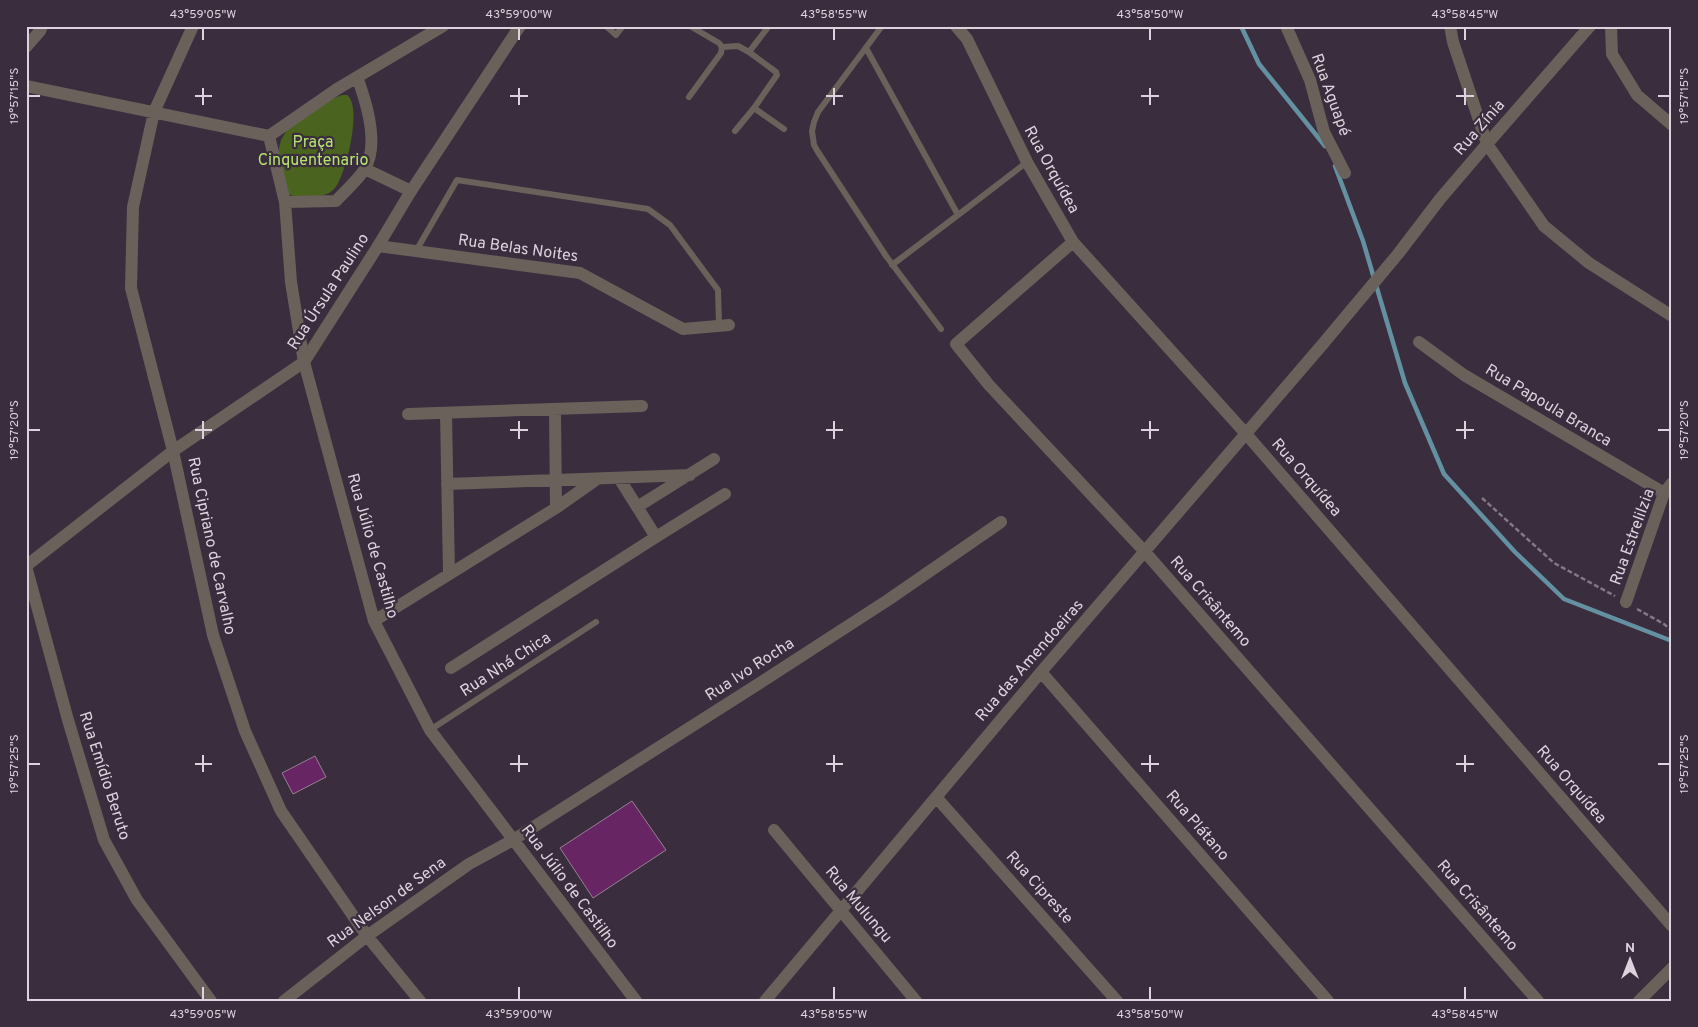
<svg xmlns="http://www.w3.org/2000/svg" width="1698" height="1027" viewBox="0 0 1698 1027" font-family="Overpass,sans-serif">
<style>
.green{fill:#4a631f}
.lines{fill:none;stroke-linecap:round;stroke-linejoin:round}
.stream{stroke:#6491a2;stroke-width:4.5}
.building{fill:#672563;stroke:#958193}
.path{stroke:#837886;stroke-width:2.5;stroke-dasharray:5 2.5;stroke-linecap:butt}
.service{stroke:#6a615a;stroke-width:6}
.minor{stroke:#6a615a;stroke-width:12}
.tertiary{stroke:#6a615a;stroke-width:12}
.ticks{fill:none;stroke:#dcd3de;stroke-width:2}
.labels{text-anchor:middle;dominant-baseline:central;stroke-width:4.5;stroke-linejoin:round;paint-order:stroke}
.street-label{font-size:16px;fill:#dcd3de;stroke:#3a2d3e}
.park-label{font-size:16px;fill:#b6e46e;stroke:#3a2d3e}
.neatline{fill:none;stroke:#dcd3de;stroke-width:2}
.ticks-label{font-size:12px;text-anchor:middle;fill:#dcd3de}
</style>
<rect width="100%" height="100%" fill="#3a2d3e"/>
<path class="green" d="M342,95H347C363,106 346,175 335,188C328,196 319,196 309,197C301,197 295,198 287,193L278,152L281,140L287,130L330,100Z"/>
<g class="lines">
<path class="stream" d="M1241,26L1259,64L1325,146
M1335,166L1363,241L1405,383L1444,474L1515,552L1564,599L1672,641"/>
</g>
<path class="building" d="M315,756L326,777L293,794L282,773Z
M632,801L666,850L593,898L560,848Z"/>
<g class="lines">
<path class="path" d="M1482,498L1554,563L1615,596
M1637,609L1664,624L1672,631"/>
<path class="service" d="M606,26L616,35L623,26
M882,26L818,112L814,122L812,131L814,145L818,152L886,256L941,329
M722,47L738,46L749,52
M866,48L958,215L892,265
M689,97L721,53L722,47L719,43L690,26
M754,108L784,129
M735,131L754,108L777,75L776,72L749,52L769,26
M958,215L1027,162
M416,251L457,180L648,209L670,225L718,290L719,325
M430,730L596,622"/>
<path class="minor" d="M193,26L154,112L133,207L131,288L173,451L213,635L245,731L281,811L367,936L420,1001
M956,26L967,39L1027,162L1073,242L1247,435L1672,926
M1286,26L1310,80L1324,132L1345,173
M1450,26L1453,42L1487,144L1544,226L1589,263L1672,316
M1611,26L1612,54L1637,95L1672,125
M26,47L40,31L42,26
M26,86L269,136
M269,136L285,202L291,282L304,362L374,621L430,730L636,1001
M269,136L337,89L443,26
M365,169L411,191
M285,202L336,201C345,191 357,181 364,170C380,146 366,101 357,77
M1073,242L956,344L989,385L1145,552L1538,1001
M378,246L580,273L683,329L729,325
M1419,342L1464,375L1664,493
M555,409L556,508
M446,413L449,574
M408,414L642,406
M619,478L656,537L725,494
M447,484L690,475
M637,507L714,459
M26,566L68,720L104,840L137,900L211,1001
M1626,602L1664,493L1672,483
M374,621L556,508L597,479
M451,668L656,537
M1041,672L1328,1001
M936,797L1117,1001
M774,830L916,1001
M284,1001L367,936L469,864L513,840L763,681L888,600L1001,522
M765,1001L1041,672L1322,345L1398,254L1440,199L1487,144L1590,26
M1639,1001L1672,968"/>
<path class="tertiary" d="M26,566L173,451L304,362L378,246L411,191L520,26"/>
</g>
<path class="ticks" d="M203,28V40M519,28V40M834,28V40M1150,28V40M1465,28V40M203,88V105M519,88V105M834,88V105M1150,88V105M1465,88V105M28,96H40M195,96H212M510,96H528M826,96H843M1141,96H1159M1456,96H1474M1658,96H1670M203,421V439M519,421V439M834,421V439M1150,421V439M1465,421V439M28,430H40M195,430H212M510,430H528M826,430H843M1141,430H1159M1456,430H1474M1658,430H1670M203,755V772M519,755V772M834,755V772M1150,755V772M1465,755V772M28,764H40M195,764H212M510,764H528M826,764H843M1141,764H1159M1456,764H1474M1658,764H1670M203,987V1000M519,987V1000M834,987V1000M1150,987V1000M1465,987V1000"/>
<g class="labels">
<g class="street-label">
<text transform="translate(1330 95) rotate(70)">Rua Aguapé</text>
<text transform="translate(1480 128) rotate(-49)">Rua Zínia</text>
<text transform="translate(1051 170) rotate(61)">Rua Orquídea</text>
<text transform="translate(518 249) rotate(8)">Rua Belas Noites</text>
<text transform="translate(329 292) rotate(-57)">Rua Úrsula Paulino</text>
<text transform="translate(1548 406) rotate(31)">Rua Papoula Branca</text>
<text transform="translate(1306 478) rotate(49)">Rua Orquídea</text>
<text transform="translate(1633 537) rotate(-70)">Rua Estrelilzia</text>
<text transform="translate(211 546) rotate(78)">Rua Cipriano de Carvalho</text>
<text transform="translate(372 546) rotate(74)">Rua Júlio de Castilho</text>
<text transform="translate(1210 602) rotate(49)">Rua Crisântemo</text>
<text transform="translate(1030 661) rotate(-49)">Rua das Amendoeiras</text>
<text transform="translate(506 665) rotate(-33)">Rua Nhá Chica</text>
<text transform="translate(750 670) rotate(-33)">Rua Ivo Rocha</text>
<text transform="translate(104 776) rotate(72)">Rua Emídio Beruto</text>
<text transform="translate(1571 785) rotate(49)">Rua Orquídea</text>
<text transform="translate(1197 826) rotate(49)">Rua Plátano</text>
<text transform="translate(569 887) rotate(53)">Rua Júlio de Castilho</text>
<text transform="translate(1039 888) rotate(48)">Rua Cipreste</text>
<text transform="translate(387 903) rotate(-36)">Rua Nelson de Sena</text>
<text transform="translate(858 905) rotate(50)">Rua Mulungu</text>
<text transform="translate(1477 906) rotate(49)">Rua Crisântemo</text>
</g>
<g class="park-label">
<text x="313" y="143">Praça<tspan x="313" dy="18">Cinquentenario</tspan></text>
</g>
</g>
<rect width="1698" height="1027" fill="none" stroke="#3a2d3e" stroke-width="55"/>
<g transform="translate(1630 960)" stroke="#3a2d3e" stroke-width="4" paint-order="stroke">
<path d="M0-4L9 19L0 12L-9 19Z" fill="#dcd3de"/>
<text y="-8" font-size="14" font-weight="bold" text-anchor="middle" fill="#dcd3de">N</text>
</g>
<rect x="28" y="28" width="1642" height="972" class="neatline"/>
<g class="ticks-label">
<text x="203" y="18">43°59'05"W</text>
<text x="519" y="18">43°59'00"W</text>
<text x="834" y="18">43°58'55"W</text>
<text x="1150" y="18">43°58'50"W</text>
<text x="1465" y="18">43°58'45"W</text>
<text transform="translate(14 96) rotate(-90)" y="4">19°57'15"S</text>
<text transform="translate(1684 96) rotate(-90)" y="4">19°57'15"S</text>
<text transform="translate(14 430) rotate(-90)" y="4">19°57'20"S</text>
<text transform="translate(1684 430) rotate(-90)" y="4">19°57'20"S</text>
<text transform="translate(14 764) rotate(-90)" y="4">19°57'25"S</text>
<text transform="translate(1684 764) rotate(-90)" y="4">19°57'25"S</text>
<text x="203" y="1018">43°59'05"W</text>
<text x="519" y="1018">43°59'00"W</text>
<text x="834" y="1018">43°58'55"W</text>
<text x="1150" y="1018">43°58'50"W</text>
<text x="1465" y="1018">43°58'45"W</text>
</g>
</svg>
